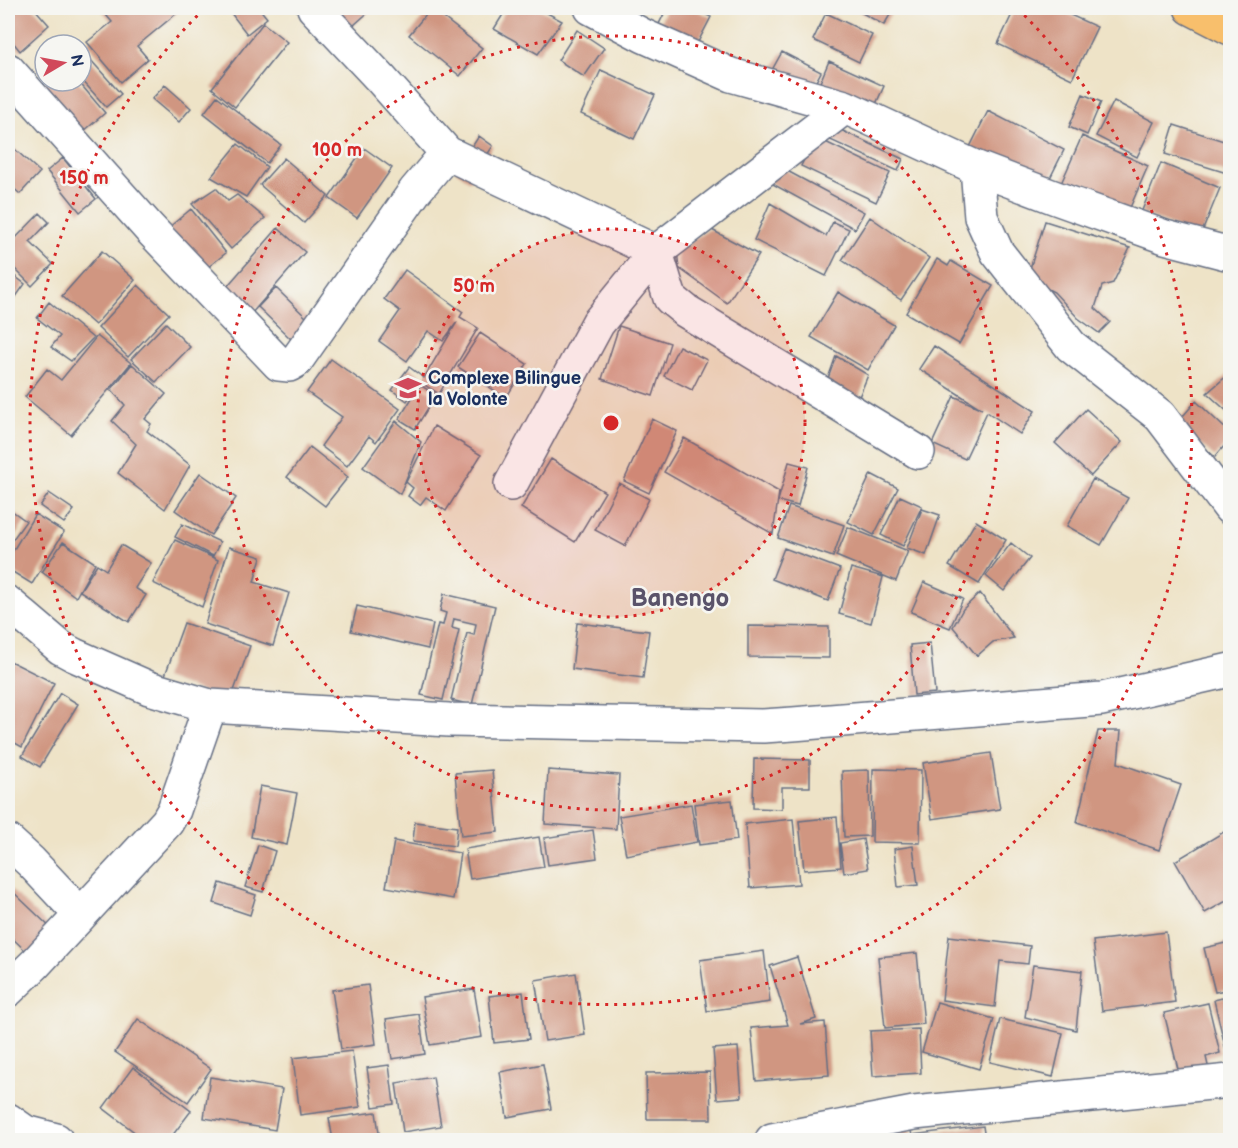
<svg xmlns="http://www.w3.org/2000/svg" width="1238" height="1148" viewBox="0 0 1238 1148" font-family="'Balsamiq Sans',sans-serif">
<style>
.building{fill:#d09681}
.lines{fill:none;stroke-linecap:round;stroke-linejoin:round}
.minor-casing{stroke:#656e83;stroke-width:36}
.major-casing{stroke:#656e83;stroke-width:36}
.minor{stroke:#fff;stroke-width:33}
.major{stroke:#f8bf6c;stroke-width:33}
.ring{fill:none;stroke:#d62828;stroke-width:3;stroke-dasharray:3 6}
.labels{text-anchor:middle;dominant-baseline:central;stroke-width:5;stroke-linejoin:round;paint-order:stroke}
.poi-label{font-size:18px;font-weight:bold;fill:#1b2f5e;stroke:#f6f6f2;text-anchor:start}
.district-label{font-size:24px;font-weight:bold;fill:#5a536a;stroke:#f6f6f2}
.centre{fill:#d62828;stroke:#f6f6f2;stroke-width:3}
.ring-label{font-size:18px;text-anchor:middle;font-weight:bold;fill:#d62828;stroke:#f6f6f2;stroke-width:5;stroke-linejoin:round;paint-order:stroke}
</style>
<rect width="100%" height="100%" fill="#f6f6f2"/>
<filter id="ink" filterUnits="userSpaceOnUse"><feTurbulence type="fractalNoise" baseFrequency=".0167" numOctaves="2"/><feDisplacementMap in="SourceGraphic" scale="12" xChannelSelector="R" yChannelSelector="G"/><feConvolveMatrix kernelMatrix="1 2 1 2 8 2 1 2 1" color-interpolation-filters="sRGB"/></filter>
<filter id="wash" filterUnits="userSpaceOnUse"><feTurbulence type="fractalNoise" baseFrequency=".008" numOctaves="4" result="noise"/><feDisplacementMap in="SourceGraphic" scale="24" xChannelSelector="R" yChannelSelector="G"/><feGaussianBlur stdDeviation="1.35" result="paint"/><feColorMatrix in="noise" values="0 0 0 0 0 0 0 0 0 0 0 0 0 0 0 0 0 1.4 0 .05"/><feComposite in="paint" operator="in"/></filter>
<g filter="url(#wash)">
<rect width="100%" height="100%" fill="#eee3c7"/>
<g id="blocks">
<path class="building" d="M8,8H34L49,25L20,51L8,36Z
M100,8H183L137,46L148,59L121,82L87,42L112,22Z
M227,8H259L267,18L247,34Z
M302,8H373L335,42Z
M431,8L482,48L460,76L409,35Z
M507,8H538L562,21L538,54L494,29Z
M667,8H692L711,17L697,44L659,24Z
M853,8H894L884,25Z
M1015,8H1055L1097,27L1072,79L998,44Z
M826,13L872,35L859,62L813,40Z
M263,23L287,42L235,107L212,88Z
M577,30L604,48L584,77L558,60Z
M81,49L121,94L106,107L81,79Z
M782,52L821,72L806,100L767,79Z
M829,61L884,86L867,124L813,99Z
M601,70L655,95L634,139L581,114Z
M47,81H78L105,113L76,138L36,90Z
M165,85L191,108L179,122L152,99Z
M1083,94L1101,102L1087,135L1069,127Z
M217,96L281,145L267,163L204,113Z
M1114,101L1154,122L1137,157L1096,136Z
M988,111L1064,150L1044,190L968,151Z
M1174,125L1230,143V174L1165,154Z
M832,126L903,159L898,171L826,138Z
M479,136L493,146L470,181L456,171Z
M1082,136L1148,166L1126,217L1059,188Z
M815,137L890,173L876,202L801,166Z
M8,143L40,172L20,194L8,183Z
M238,144L267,167L246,197L211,177Z
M364,148L392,168L357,218L329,198Z
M63,158L96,199L80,212L47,171Z
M284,158L328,196L304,223L260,185Z
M1161,163L1220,188L1200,237L1141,213Z
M778,166L864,212L855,229L769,182Z
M216,188L228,201L237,195L265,218L231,249L192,204Z
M770,203L826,236L833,222L849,229L826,276L754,240Z
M191,209L226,253L203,271L168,228Z
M40,213L49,222L30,242L53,264L32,286L8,262V246Z
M870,217L929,258L901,300L842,260Z
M1045,221L1130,248L1113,283L1102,286L1095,308L1110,322L1099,333L1078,318L1054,292L1027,278Z
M278,228L305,252L244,322L217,298Z
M710,229L759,255L727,303L679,268L677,250Z
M102,251L135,280L95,325L62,296Z
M937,259L948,266L951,261L993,286L959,344L906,313Z
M405,270L463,312L460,317L478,328L439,394L420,382L407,401L392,390L409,367L424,378L457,322L443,341L428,331L407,361L379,341L400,311L384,299Z
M8,271L25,284L8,308Z
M138,285L169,314L128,357L98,328Z
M276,288L311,322L293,341L258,307Z
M838,292L894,325L868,370L811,337Z
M49,302L93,338L71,361L51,347L60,336L37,318Z
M166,323L190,347L156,382L131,359Z
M619,326L670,343L653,396L602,379Z
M480,333L527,364L506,398L458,367Z
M97,336L131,363L71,435L25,397L47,369L61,380Z
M679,346L707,360L692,390L664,376Z
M934,346L1035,411L1020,434L987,412L965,459L932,444L954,396L982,409L919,369Z
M836,356L868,375L856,404L826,384Z
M331,359L400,409L376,442L369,436L347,466L321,446L342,417L307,392Z
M132,364L166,394L145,419L151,424L147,431L190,465L165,509L118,473L136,444L112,421L125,405L111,390Z
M1229,374L1230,376V414L1207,393Z
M420,385L436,395L415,429L399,419Z
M1196,401L1230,433V439L1215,457L1177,423Z
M1086,409L1122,442L1091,476L1055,443Z
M652,419L677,431L649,493L624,481Z
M396,421L421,442L400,494L363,467Z
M434,426L481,455L446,511L426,497L420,505L408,496L413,488L406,482Z
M684,438L779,492L773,534L664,472Z
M310,447L348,477L325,506L287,477Z
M551,459L605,492L575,542L521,508Z
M789,462L808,467L798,506L778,501Z
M200,473L236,498L211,535L175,510Z
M871,474L898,488L874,535L848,522Z
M1093,479L1128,498L1101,545L1067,526Z
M619,483L649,499L625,546L595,530Z
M49,493L74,510L64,523L40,506Z
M900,496L922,506L903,546L881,535Z
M789,506L844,525L833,557L778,538Z
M8,508L26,521L8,546Z
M922,509L940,515L926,555L907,548Z
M35,514L64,532L32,584L8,569V559Z
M976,521L1006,540L979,584L949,566Z
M182,524L220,542L213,556L175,537Z
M848,527L908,551L896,581L836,556Z
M175,540L218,560L202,607L153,583Z
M63,542L95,563L76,597L42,572Z
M1011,543L1030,558L1004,591L986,576Z
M121,545L151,563L135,588L146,595L129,622L80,591L97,564L106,570Z
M229,547L261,557L254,582L289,593L273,646L205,624Z
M784,548L840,569L828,601L772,579Z
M851,568L883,577L871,623L839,614Z
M924,582L963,599L950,628L911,612Z
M980,593L1014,638L993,642L977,656L953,627L963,609Z
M444,594L495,606L472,705L451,700L467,633L474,635L476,624L454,619L452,628L459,630L443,700L421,695L438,624L443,625L446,613L440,611Z
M357,606L433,624L428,649L351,631Z
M184,623L250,646L230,702L164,678Z
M577,623L649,631L643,678L572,669Z
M748,626L829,627V658L748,657Z
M930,643L935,693L914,695L910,645Z
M8,660L54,683L22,747L8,739Z
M60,693L78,704L40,767L22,756Z
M1098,731H1121L1118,763L1181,785L1159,850L1077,822Z
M991,753L1000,809L932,819L923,763Z
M754,759L810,760V787H782V809L753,808Z
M873,769L921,770L920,843L872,842Z
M492,770L498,832L461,836L455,773Z
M548,770L619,775L616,829L545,824Z
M869,770L870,836L844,837L842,771Z
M260,786L297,793L287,845L251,837Z
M732,800L737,840L699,845L694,804Z
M691,804L697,842L626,855L619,816Z
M837,817L841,867L804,870L799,821Z
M793,819L799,884L750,888L745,824Z
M415,822L457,827L455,846L413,841Z
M593,830L597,858L548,865L544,838Z
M1227,830L1230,836V899L1205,913L1175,861Z
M539,837L544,867L470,879L465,849Z
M863,839L868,869L844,873L840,843Z
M394,841L460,853L453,899L386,887Z
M258,845L275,851L263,892L245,887Z
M913,846L918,885L898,887L894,849Z
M220,883L256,895L250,915L214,903Z
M8,887L55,932L31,956L8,934Z
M1166,932L1175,1002L1102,1011L1093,941Z
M949,936L1030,946L1028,964L1000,961L995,1007L942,1000Z
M1230,942V989L1215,992L1204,948Z
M764,951L770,1002L707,1011L700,960Z
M917,953L924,1024L885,1028L878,957Z
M797,957L816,1019L800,1024L825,1022L829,1075L756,1081L751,1028L788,1025L770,966Z
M1033,965L1082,971L1076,1030L1025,1017Z
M576,973L585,1035L545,1041L535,980Z
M368,985L376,1044L341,1049L332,990Z
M474,989L482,1037L430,1045L422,997Z
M523,992L529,1039L494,1043L489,996Z
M1230,996V1058L1228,1059L1214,1000Z
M937,1002L994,1019L979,1069L922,1052Z
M1208,1003L1220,1053L1206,1057L1209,1070L1180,1077L1164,1013Z
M419,1014L425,1054L392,1059L386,1019Z
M138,1019L211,1069L188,1102L115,1052Z
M1000,1019L1063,1033L1053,1077L990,1062Z
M919,1029L921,1073L873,1076L870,1031Z
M738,1047L742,1097L717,1099L713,1049Z
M352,1051L360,1107L300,1115L293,1058Z
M543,1064L551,1109L507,1117L500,1072Z
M389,1065L394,1104L373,1107L367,1068Z
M133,1067L191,1111L169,1140H145L103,1108Z
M710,1072L711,1119H647L646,1073Z
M210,1077L282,1089L275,1130L204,1118Z
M433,1077L441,1126L403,1132L396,1083Z
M376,1112L380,1140H333L329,1118Z
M908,1120L912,1135L983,1126L985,1140H880L878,1128Z"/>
</g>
</g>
<g filter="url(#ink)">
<use href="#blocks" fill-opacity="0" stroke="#656e83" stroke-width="1.5"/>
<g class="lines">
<g class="minor-casing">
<path id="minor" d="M314,8L380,78L447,153L656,252L845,107
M591,8L644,36L731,75L845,107L977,168L1056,198L1165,237L1230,254
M8,70L150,229L279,364L289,365L296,361L415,191L447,153
M977,168L981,217L997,252L1071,346L1160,416L1230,508
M656,252L670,298L686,311L918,452
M511,484L598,323L656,252
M8,603L61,648L74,655L149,688L210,706L449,720L763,726L793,724L1102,699L1230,670
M8,841L31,862L80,914
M8,990L35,964L167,822L174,810L210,706
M8,1120L25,1132L56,1140
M772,1140L914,1113L1230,1081"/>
</g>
<g class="major-casing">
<path id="major" d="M1191,8L1230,28"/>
</g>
<use href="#minor" class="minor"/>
<use href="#major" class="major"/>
</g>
</g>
<circle cx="611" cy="423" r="194" fill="#d62828" fill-opacity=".12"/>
<g class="ring">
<circle cx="611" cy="423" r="194"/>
<circle cx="611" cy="423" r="387"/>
<path d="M1018 9A581 581 0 1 1 204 9"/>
</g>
<defs>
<g id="school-bare" transform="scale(2.07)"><path d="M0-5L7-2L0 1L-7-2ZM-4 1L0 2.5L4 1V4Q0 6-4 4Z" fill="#d1495b" stroke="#f6f6f2" stroke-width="2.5" paint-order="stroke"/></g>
</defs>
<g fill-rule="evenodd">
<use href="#school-bare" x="408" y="388"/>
</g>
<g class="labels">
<g class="poi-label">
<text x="428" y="378">Complexe Bilingue<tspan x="428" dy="21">la Volonte</tspan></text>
</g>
<g class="district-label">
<text x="680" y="598">Banengo</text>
</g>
</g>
<circle cx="611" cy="423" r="9" class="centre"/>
<g class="ring-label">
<text x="337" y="156">100 m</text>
<text x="84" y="184">150 m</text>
<text x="474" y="292">50 m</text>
</g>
<rect width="1238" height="1148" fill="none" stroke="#f6f6f2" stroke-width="30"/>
<g transform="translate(63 63) rotate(80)"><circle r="28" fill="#f6f6f2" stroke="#9ea6b7" stroke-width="1.5"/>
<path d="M0-4.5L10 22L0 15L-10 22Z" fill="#d1495b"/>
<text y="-9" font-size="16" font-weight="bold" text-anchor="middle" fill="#1b2f5e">N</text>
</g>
</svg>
